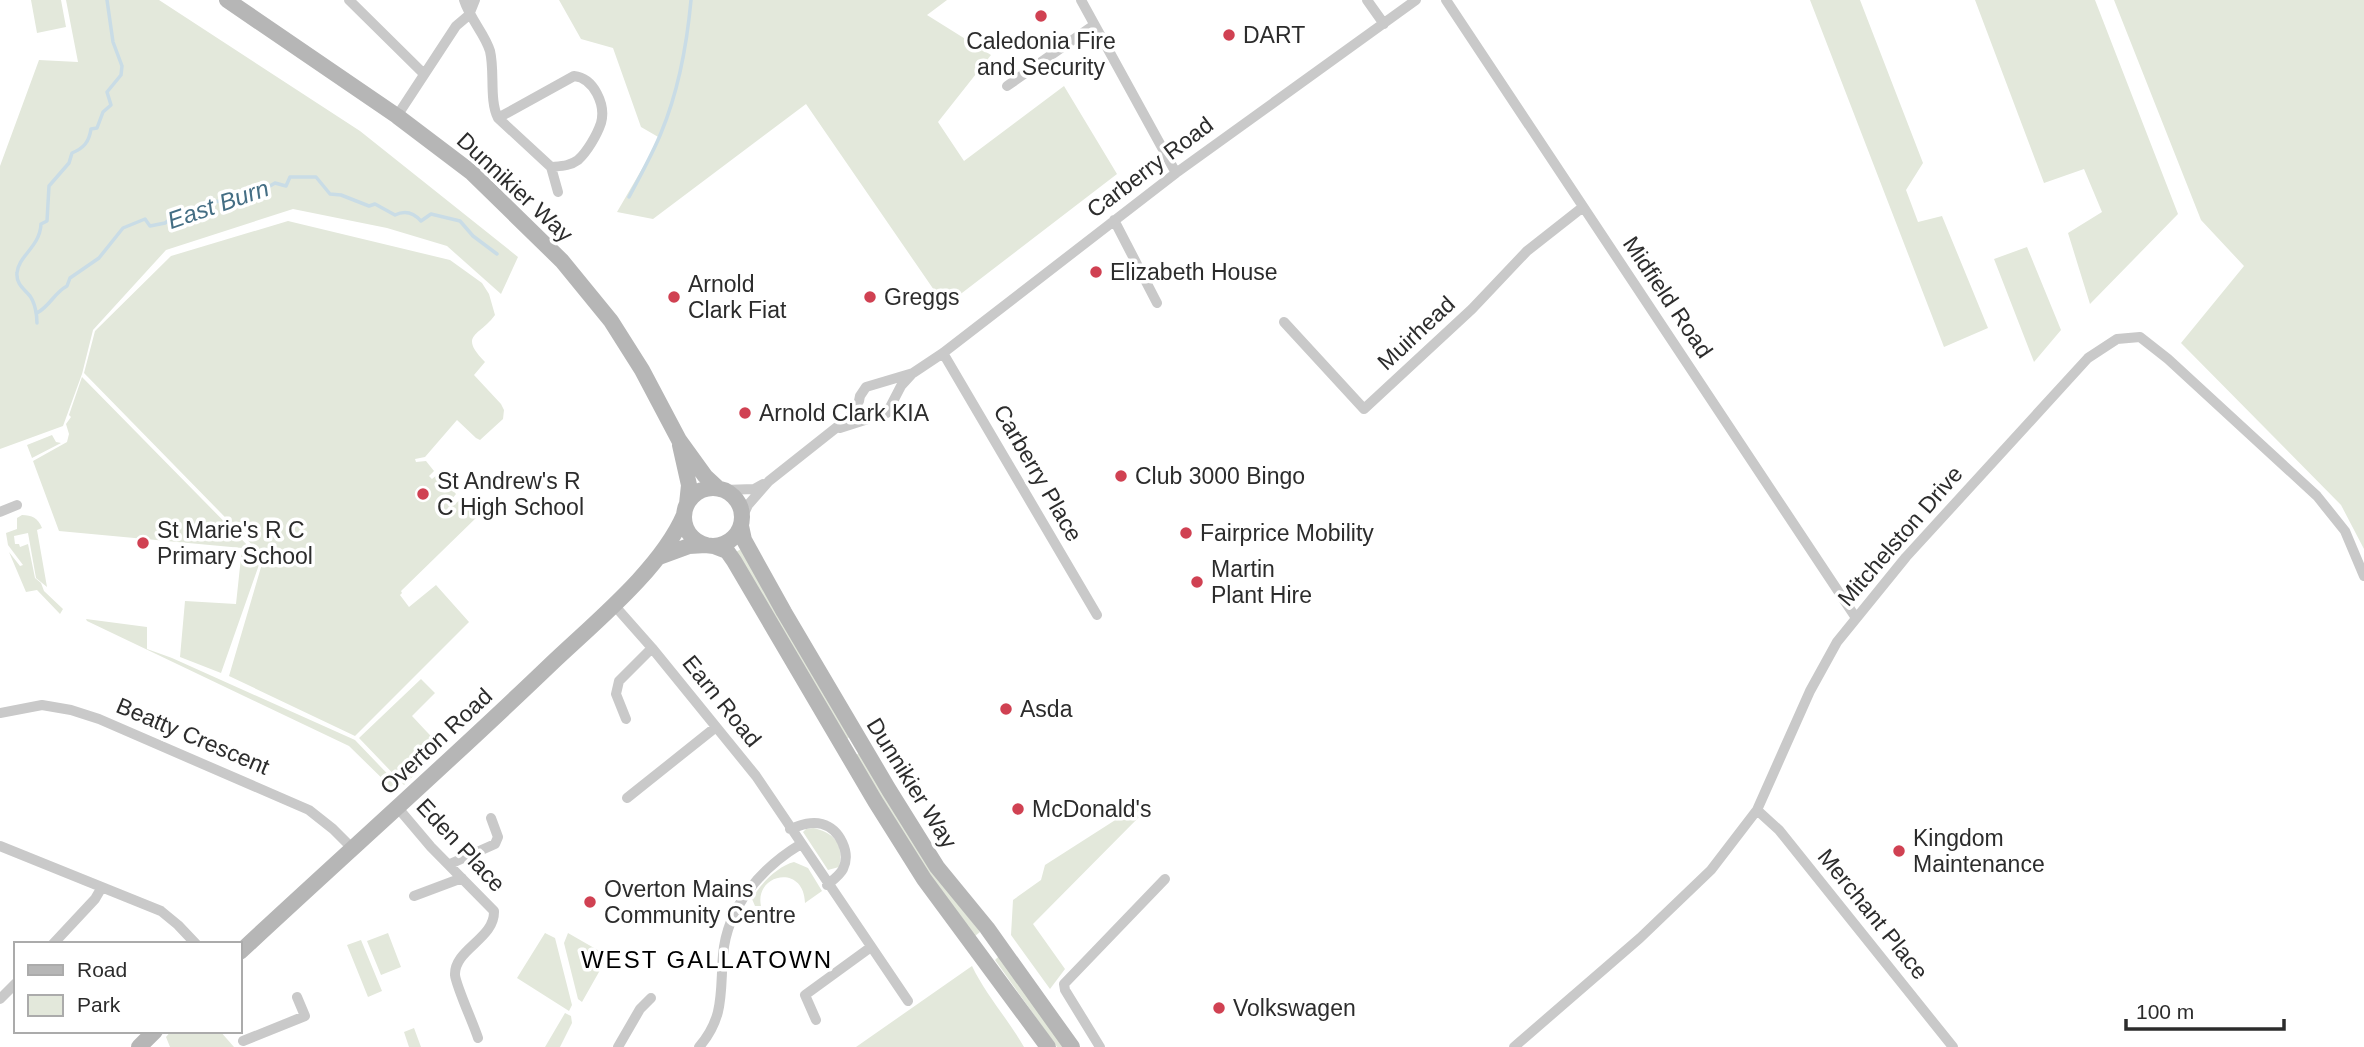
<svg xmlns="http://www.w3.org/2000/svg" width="2364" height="1047" viewBox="0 0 2364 1047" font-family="Helvetica,sans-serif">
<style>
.green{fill:#e3e8db}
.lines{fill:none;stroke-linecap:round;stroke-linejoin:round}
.stream{stroke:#c9dce6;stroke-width:3.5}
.street{stroke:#c9c9c9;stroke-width:10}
.secondary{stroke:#b6b6b6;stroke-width:16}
.poi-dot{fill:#d04152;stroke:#fff;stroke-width:2.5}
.labels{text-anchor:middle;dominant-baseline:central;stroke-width:7;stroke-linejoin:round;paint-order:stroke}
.poi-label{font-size:23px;fill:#2c2c2c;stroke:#fff;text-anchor:start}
.street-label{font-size:23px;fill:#2c2c2c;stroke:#fff}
.water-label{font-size:24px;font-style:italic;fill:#446e84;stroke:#fff}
.neighbourhood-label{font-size:24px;letter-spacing:2px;fill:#000;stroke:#fff}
</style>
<rect width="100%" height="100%" fill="#fff"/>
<path class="green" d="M31,0H61L66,27L37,33Z
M66,0H159L360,131L518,257L501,294L447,246L387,228L293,209L166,250L93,330L82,374L63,426L0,449V166L39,60L78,62Z
M559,0H947L927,15L991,55L938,122L964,161L1064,86L1117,174L945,306L806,104L653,219L617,212L660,138L641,127L613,48L581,39Z
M1810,0H1860L1923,163L1906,190L1918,222L1942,216L1988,328L1944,347Z
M1975,0H2095L2178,214L2090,304L2068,233L2102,212L2084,169L2044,183Z
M2114,0H2364V549L2341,505L2181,343L2244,266L2201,220Z
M288,221L450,260L482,283L489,294L495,315C479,337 458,334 485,362L474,375L501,404L504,410L503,419L480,440L476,438L457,420L425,457L415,459L416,462L426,461L434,471L429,476L432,479L438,474L456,494L452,499L456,503L461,499L478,516L401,591L402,593L400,595L409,607L436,585L469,622L355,736L229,676L264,557L84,373L95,331L171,256Z
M2027,247L2061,330L2034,362L1994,259Z
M82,377L261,559L221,673L180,657L185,601L236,604L242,548L59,531L33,461L67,442L69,434L66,424L71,417L69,415Z
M52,435L56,442L61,443L32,458L27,445Z
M22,515C32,515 38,518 42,528L37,530L47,587L36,578L28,533L14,536L15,544H19L20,547L28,544L35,578L41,583L44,591L63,609L60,614L37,590L26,592L9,552L20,566L23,565L8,545L6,533L17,529V518Z
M743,548L851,736L847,739L734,553Z
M86,619L147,627V649L172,658L355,740L401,788L396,792L349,746L87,621Z
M421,679L435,693L412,716L442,748L404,785L359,738Z
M861,752L945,887L980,932L975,936L923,865L856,755Z
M1145,801L1144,812L1033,924L1065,969L1050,989L1011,935L1013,900L1041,880L1045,865Z
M814,828C836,834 844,845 839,867L828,870L803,832L806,829Z
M794,862L808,868L822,891L805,903C804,863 754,874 761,906H755L752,899C760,884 778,866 794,862Z
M388,933L401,967L381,975L367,941Z
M545,933L555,938L572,1005L569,1011L517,978Z
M568,933L608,956L582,1002L578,999L564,943Z
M361,940L382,991L368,997L347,945Z
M1000,955L1067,1047H1057L995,960Z
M972,966C986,995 1008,1019 1024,1047H856Z
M565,1013L571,1016L572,1023L560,1047H545Z
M414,1028L421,1047H409L404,1032Z
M171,1031H220L234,1047H170L166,1037Z"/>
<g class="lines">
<path class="stream" d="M629,197C640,176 652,155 661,133C678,92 687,44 691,0
M37,313C50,306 54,293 67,286L70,278L99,258L123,228L145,219L150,226L165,223L182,211L189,212L205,203L228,200L237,195L263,190L275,183L286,186L290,177H316L330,194L341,195L369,206L375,204L395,215C405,210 413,212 421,221L431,214L460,221L473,236L497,254
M37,323C37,315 35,303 30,296C24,289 16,284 17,273C18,256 40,247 41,224L47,221L49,186L69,163L72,153C84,148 89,142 91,129L97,128L103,112L111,105L107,92L121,75L122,66L113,42L107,0"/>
<path class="street" d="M349,0L424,74
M464,0C470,19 485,34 490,51C495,72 489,100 498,118L551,167C561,166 570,166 578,160C587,152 597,135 601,123C606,105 594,78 574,76L498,118
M1081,0L1176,173
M1367,0L1384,24
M1446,0L1856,618
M1007,86L1094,25
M397,116L456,26L469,15L475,0
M551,167L558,192
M1114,220L1157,303
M1284,322L1364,409L1472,309L1527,251L1583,207
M943,353L1097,615
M840,428L887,413L901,386L911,375
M724,490L754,489L763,484
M0,512L17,505
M742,518L748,505L769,481L846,420L859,401L860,396L866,387L913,373L943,353L1176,173L1416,0
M614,605L652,648L756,776L908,1001
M0,713L42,705L71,710L99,719L309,810L333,829L353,849
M626,719L616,694L619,681L652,648
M627,798L716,727
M398,808L431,847L494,911C495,939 454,949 455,975C456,986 474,1025 478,1038
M1757,810L1779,830L1953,1047
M790,829C801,825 811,821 822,824C840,829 851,853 843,869C840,875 833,880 827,885
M0,846L161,911L178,925L196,944
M450,864L495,844L498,837L491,818
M414,896L462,878
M53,944L95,899L102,887
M0,999L16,983
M816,1020L805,995L871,947
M243,1041L305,1016L297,997
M618,1047L640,1009L651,998
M699,1047C725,1017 720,992 723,955C727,907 761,868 801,844
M1100,1047L1065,990L1064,984L1165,879
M1514,1047L1640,938L1711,870L1757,810L1810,691L1837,642L1906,557L2088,358L2117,339L2140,337L2168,359L2317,496L2345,531L2364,576"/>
<path class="secondary" d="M227,0L397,116L471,172L562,261L611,321L642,370L679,440L705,476L719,489
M680,445L689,485L687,504
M684 517a29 29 0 1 1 58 0a29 29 0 1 1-58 0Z
M741,526L744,540L784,612L889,790L937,867L987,928L1072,1047
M714,546L727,551L734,561L875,801L924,879L1048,1047
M659,557L689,546L706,545
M240,952C343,856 449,762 551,664C594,623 661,569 684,515
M139,1047L155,1031"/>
</g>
<g class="poi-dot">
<circle cx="1041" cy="16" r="7"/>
<circle cx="1229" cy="35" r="7"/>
<circle cx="1096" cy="272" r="7"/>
<circle cx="674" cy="297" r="7"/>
<circle cx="870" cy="297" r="7"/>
<circle cx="745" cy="413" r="7"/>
<circle cx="1121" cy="476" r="7"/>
<circle cx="423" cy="494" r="7"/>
<circle cx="1186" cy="533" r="7"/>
<circle cx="143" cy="543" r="7"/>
<circle cx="1197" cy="582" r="7"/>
<circle cx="1006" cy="709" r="7"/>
<circle cx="1018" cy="809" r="7"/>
<circle cx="1899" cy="851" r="7"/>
<circle cx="590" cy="902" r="7"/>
<circle cx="1219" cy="1008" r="7"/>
</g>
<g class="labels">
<g class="poi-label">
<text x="1243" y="35">DART</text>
<text x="1041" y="41" text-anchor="middle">Caledonia Fire<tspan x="1041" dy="26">and Security</tspan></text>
<text x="1110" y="272">Elizabeth House</text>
<text x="688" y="284">Arnold<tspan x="688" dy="26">Clark Fiat</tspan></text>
<text x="884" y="297">Greggs</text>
<text x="759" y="413">Arnold Clark KIA</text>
<text x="1135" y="476">Club 3000 Bingo</text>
<text x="437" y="481">St Andrew's R<tspan x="437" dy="26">C High School</tspan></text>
<text x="157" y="530">St Marie's R C<tspan x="157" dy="26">Primary School</tspan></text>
<text x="1200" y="533">Fairprice Mobility</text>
<text x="1211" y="569">Martin<tspan x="1211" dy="26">Plant Hire</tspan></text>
<text x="1020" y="709">Asda</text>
<text x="1032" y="809">McDonald's</text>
<text x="1913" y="838">Kingdom<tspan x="1913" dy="26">Maintenance</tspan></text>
<text x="604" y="889">Overton Mains<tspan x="604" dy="26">Community Centre</tspan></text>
<text x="1233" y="1008">Volkswagen</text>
</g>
<g class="street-label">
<text transform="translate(1150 167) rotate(-37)">Carberry Road</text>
<text transform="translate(515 187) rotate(43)">Dunnikier Way</text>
<text transform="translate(1668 297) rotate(56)">Midfield Road</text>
<text transform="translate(1416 333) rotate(-43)">Muirhead</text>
<text transform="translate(1038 473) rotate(60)">Carberry Place</text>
<text transform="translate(1900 536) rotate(-49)">Mitchelston Drive</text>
<text transform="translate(722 701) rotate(51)">Earn Road</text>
<text transform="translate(193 736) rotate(23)">Beatty Crescent</text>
<text transform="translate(436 741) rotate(-43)">Overton Road</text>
<text transform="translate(912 783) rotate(58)">Dunnikier Way</text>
<text transform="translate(461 845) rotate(47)">Eden Place</text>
<text transform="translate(1873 914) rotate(51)">Merchant Place</text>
</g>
<g class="water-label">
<text transform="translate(218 204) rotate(-19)">East Burn</text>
</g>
<g class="neighbourhood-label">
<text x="707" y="959">WEST GALLATOWN</text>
</g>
</g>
<rect x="14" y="942" width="228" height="91" fill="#ffffff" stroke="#ababab" stroke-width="2"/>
<rect x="28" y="965" width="35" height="10" fill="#b6b6b6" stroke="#ababab" stroke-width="2"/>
<text x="77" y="977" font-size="21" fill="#2c2c2c">Road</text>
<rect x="28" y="995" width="35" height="21" fill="#e3e8db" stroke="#ababab" stroke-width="2"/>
<text x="77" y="1012" font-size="21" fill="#2c2c2c">Park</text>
<path d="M2126 1019v10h158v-10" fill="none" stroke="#2c2c2c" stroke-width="3.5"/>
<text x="2136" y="1019" font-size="21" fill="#2c2c2c" stroke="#ffffff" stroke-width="5" paint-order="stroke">100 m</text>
</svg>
